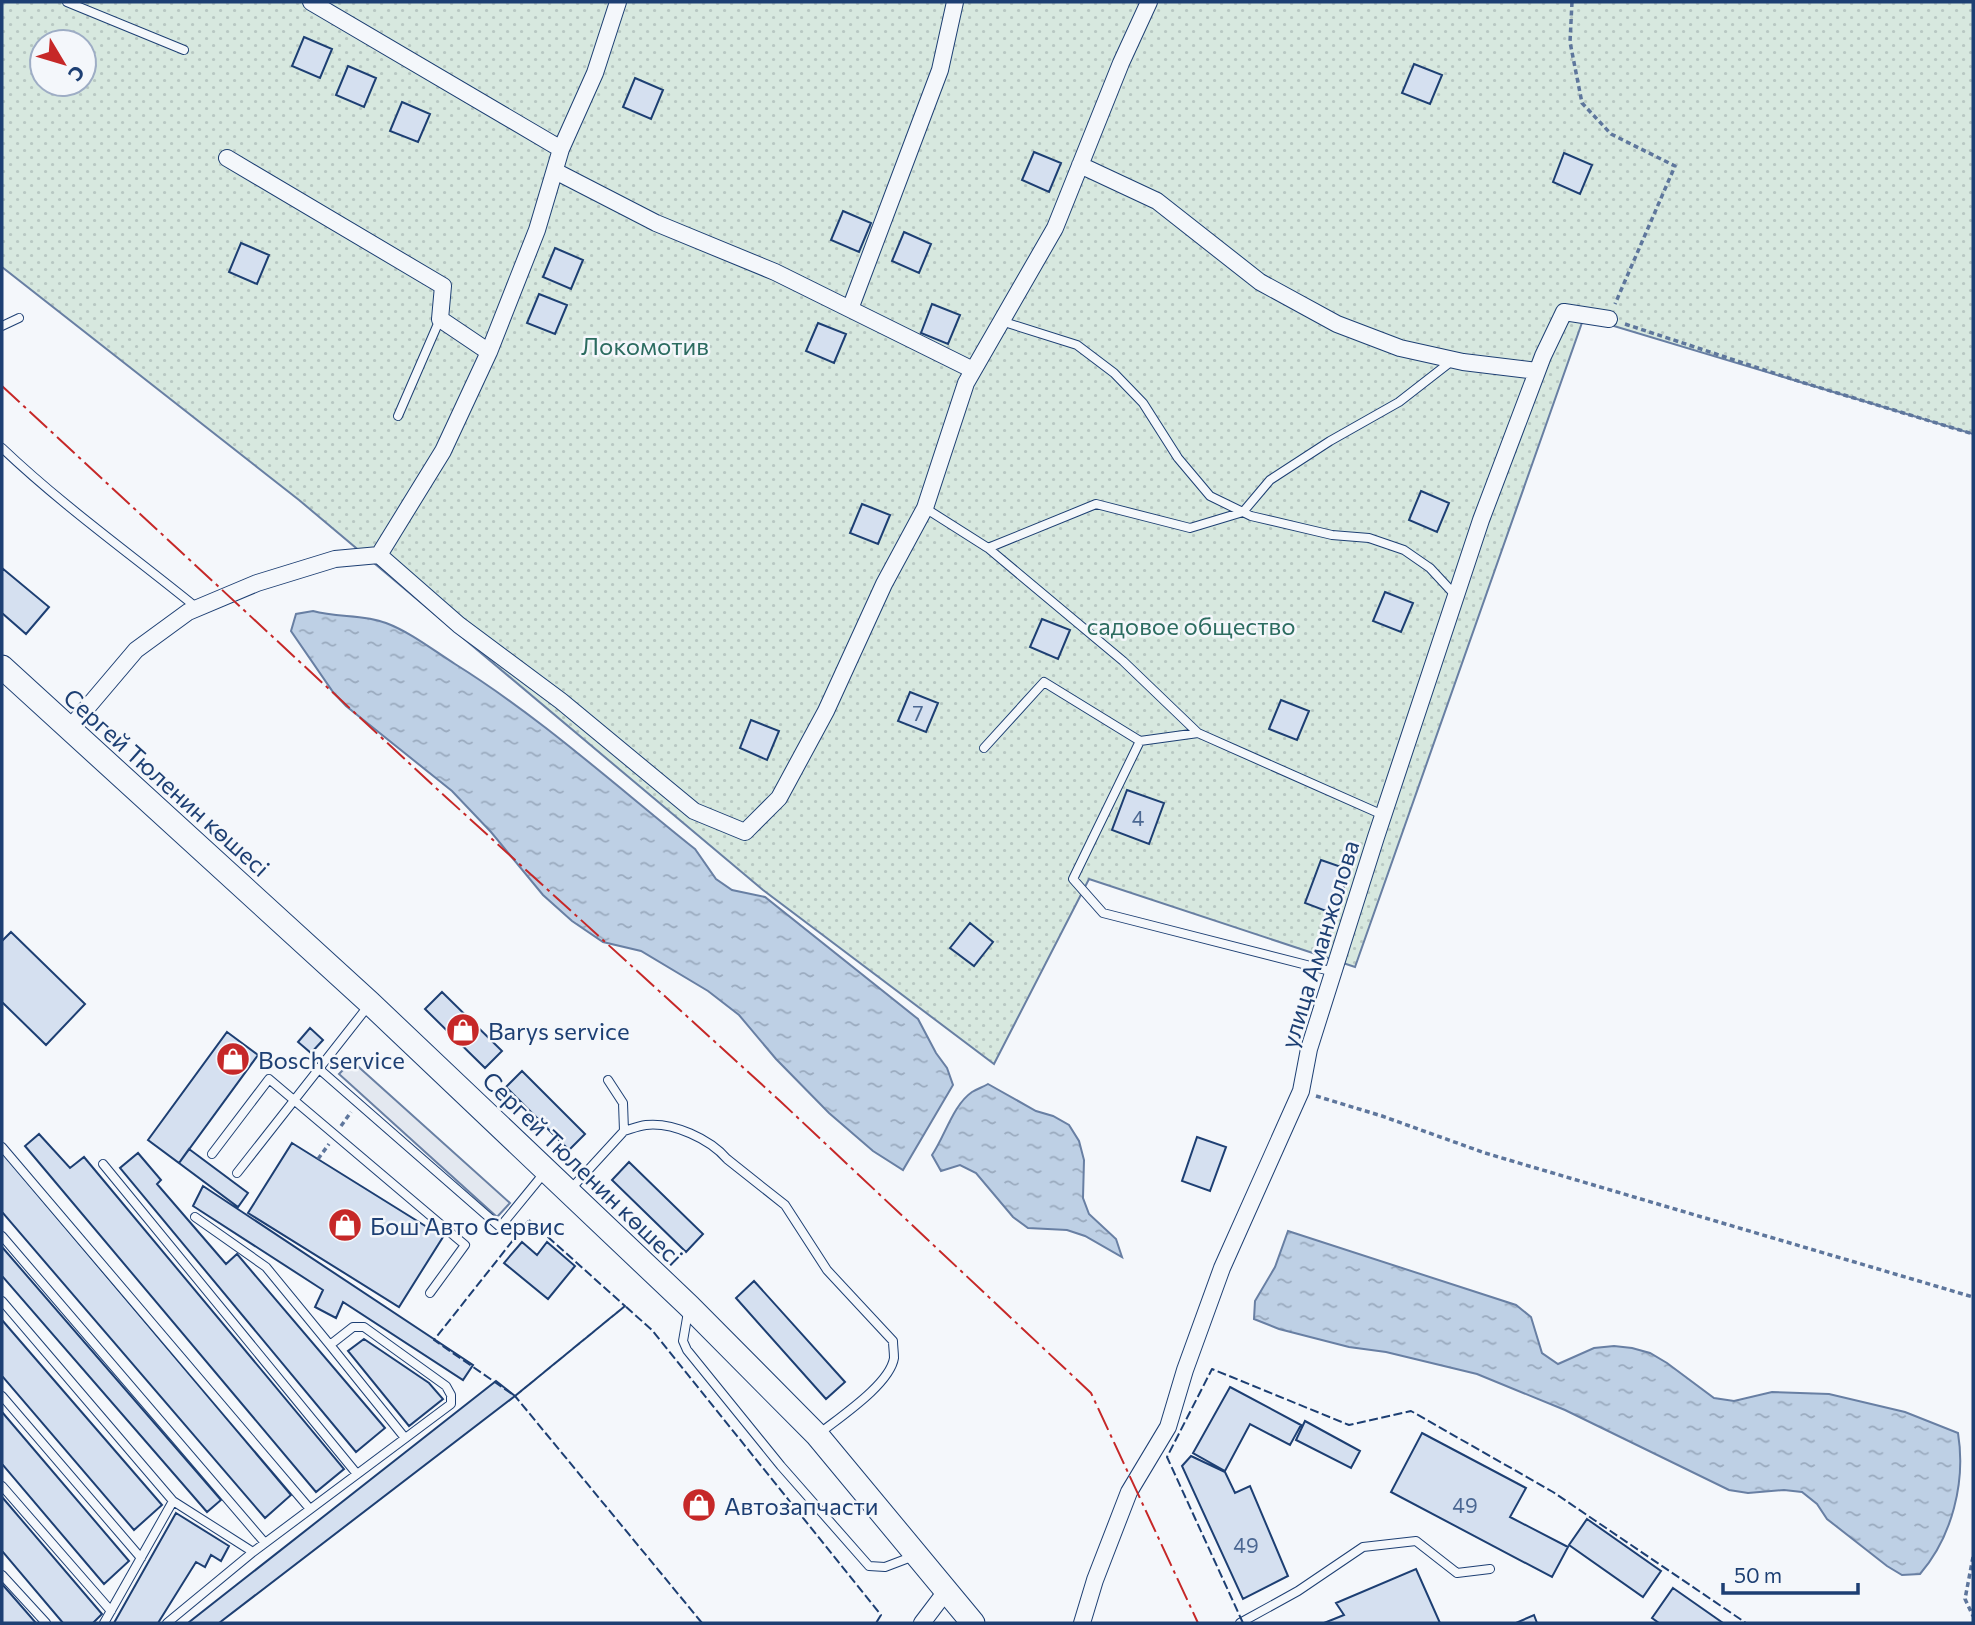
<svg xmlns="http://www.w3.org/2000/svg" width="1975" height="1625" viewBox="0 0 1975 1625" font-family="Commissioner,sans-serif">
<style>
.garden{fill:url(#garden-dots);stroke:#687fa3;stroke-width:2;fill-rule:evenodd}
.parking{fill:#e3e8f0;stroke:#687fa3;stroke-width:2}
.water{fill:url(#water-ripples);stroke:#687fa3;stroke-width:2}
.building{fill:#d5e0f0;stroke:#1d3f73;stroke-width:2}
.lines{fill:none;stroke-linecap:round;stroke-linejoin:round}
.service-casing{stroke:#1d3f73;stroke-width:10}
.minor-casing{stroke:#1d3f73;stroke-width:18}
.secondary-casing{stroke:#1d3f73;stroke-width:25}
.path{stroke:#5e769c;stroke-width:3.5;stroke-dasharray:5 3.5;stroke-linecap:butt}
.service{stroke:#f4f7fb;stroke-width:8}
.minor{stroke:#f4f7fb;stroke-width:16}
.secondary{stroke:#f4f7fb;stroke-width:23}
.fence{stroke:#1d3f73;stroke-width:2;stroke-dasharray:9 3.5;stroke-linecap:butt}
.power{stroke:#c62828;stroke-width:2;stroke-dasharray:24 5 3.5 5;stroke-linecap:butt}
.labels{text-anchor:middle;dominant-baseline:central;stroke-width:5;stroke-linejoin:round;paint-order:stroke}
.number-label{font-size:21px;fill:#4b6792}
.park-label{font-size:24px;fill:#2c6c60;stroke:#f4f7fb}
.street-label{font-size:24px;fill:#1d3f73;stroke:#f4f7fb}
.poi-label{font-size:24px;fill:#1d3f73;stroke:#f4f7fb;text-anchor:start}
</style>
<defs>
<pattern id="garden-dots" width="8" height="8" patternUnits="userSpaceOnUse" patternTransform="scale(1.75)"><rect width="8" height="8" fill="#d7e8df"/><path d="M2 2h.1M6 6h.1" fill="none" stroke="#b8c8c3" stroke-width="1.8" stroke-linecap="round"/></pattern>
<pattern id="water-ripples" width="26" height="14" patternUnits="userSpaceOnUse" patternTransform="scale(1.75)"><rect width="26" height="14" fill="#bed0e5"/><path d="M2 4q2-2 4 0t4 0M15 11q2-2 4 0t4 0" fill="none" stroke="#9aaabe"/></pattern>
</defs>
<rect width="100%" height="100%" fill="#f4f7fb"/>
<path class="garden" d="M2,2H1973V434L1584,317L1355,967L1089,879L994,1064L763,890L299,500L2,267ZM42,42H84V84H42Z"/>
<path class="parking" d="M352,1061L510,1203L497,1217L339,1074Z"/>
<path class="water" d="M313,611C337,618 363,614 386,623C410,632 433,650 455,664C540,717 616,786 695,849L716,879L732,890L765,897L918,1019L936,1053L947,1068L953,1085L903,1170L873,1151L829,1113L776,1059L739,1015L708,991L641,951L603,942L572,921L543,895L491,832L452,791L346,706L333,692L291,631L296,614Z
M988,1084L1036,1111L1053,1116L1069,1125L1079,1141L1084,1160L1083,1198L1089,1214L1116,1239L1122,1257L1085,1236L1067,1230L1028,1228L1013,1217L976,1173L960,1165L941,1171L932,1155C945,1136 953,1105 972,1092C977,1089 983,1087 988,1084Z
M1288,1231L1516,1305L1531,1317L1542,1353L1558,1364L1594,1348L1614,1346L1632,1348L1650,1353L1667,1363L1714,1398L1734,1401L1772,1392L1829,1394L1905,1412L1958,1433C1966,1482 1952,1537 1920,1574L1902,1575L1887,1566L1827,1519L1817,1504L1802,1492L1784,1490L1748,1493L1729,1490L1565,1410L1477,1374L1386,1352L1349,1347L1279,1329L1254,1319L1255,1301L1275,1267Z"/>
<path class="building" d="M304,37L332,49L320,78L292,66Z
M1414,64L1442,75L1430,104L1402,93Z
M348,66L376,78L364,107L336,95Z
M635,78L663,90L651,119L623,107Z
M402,102L430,114L418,142L390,131Z
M1034,152L1061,163L1049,192L1022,180Z
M1564,153L1592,165L1580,194L1553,182Z
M843,211L871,223L859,252L831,240Z
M904,232L931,244L919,273L892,261Z
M241,243L269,255L257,284L229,272Z
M555,248L583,260L571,289L543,277Z
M539,294L567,305L555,334L527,323Z
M932,304L960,315L948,344L921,333Z
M818,323L846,334L834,363L806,351Z
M1421,491L1449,503L1437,532L1409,520Z
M862,504L890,515L878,544L850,533Z
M2,568L49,607L26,634L2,613Z
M1385,592L1413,603L1401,632L1373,621Z
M1042,619L1070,630L1058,659L1030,647Z
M910,692L938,703L926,732L898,721Z
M1281,700L1309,711L1297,740L1269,729Z
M751,720L779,731L767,760L740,748Z
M1127,790L1164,803L1149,844L1112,830Z
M1321,860L1350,870L1334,914L1305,903Z
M970,923L993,942L974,966L950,948Z
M11,932L85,1004L46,1045L2,1002V941Z
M442,992L502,1051L485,1068L425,1009Z
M310,1028L323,1040L311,1053L298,1042Z
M227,1032L258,1055L179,1163L148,1140Z
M522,1071L585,1134L569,1150L506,1087Z
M39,1134L70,1168L84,1157L344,1469L316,1492L25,1146Z
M1197,1137L1226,1147L1210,1191L1182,1181Z
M292,1143L443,1237L399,1307L248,1213Z
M189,1149L248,1193L238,1207L179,1163Z
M2,1152L291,1495L265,1518L2,1212Z
M138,1153L161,1180L157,1184L226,1264L237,1254L385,1428L356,1452L120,1168Z
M629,1162L703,1234L686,1252L612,1180Z
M203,1186L473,1365L463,1380L343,1302L336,1318L315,1307L323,1290L193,1206Z
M522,1242L537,1255L547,1242L575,1266L548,1299L504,1263Z
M2,1247L221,1500L207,1512L2,1276Z
M754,1281L845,1382L826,1399L736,1298Z
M2,1320L162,1505L134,1530L2,1376Z
M364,1339L429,1383L443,1399L409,1426L348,1351Z
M496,1381L515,1396L219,1623H188Z
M1230,1387L1301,1425L1290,1445L1250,1424L1225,1471L1193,1453Z
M2,1412L129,1561L104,1584L2,1464Z
M1305,1421L1360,1451L1351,1468L1296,1440Z
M1422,1433L1526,1488L1510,1517L1568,1547L1552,1577L1391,1492Z
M1191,1456L1225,1472L1235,1493L1250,1486L1288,1576L1243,1599L1182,1466Z
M2,1497L102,1614L93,1623H63L2,1551Z
M176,1513L229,1546L221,1561L211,1555L205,1567L196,1562L158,1623H114Z
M1587,1519L1661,1571L1643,1597L1569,1545Z
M1416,1569L1440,1623H1324L1344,1615L1336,1603Z
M2,1584L36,1623H2Z
M1673,1588L1723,1623H1659L1652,1618Z
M1534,1615L1537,1623H1516Z"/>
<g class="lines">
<g class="service-casing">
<path id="service" d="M67,2L184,50
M1001,321L1077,345L1114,373L1143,403L1178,458L1210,496L1251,516L1332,535L1369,538L1404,550L1430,568L1456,596
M2,326L19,318
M398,416L440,319
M2,448C63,506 132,555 197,608
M925,508L988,548L1096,504L1190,528L1243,512L1270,480L1330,441L1399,402L1453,360
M988,548L1123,661L1198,733L1383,815
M1198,733L1140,741L1073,879L1103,913L1334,972
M984,748L1044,682L1140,741
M318,1068L500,1227L545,1172
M624,1131C631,1129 638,1126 646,1125C673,1122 710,1139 727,1159L785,1205L827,1270L893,1341C893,1346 894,1352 894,1358C890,1384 840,1417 820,1433
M2,1147L310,1509
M212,1154L269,1079L465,1245L430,1293
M103,1164L357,1474
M237,1173L369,1005
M569,1191L624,1131L623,1103L608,1080
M2,1236L265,1543
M2,1301L173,1501L253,1552L451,1404V1395L446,1386L364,1327H353L330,1345L266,1267L195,1217
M688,1312L683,1341L687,1350L781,1466L869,1566L885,1567L914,1556
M330,1345L405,1438
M2,1396L141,1558
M2,1486L111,1611
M2,1575L46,1623
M104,1623L173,1501
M167,1623L253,1552
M1240,1623L1298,1591L1363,1547L1416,1541L1457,1573L1490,1569"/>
</g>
<g class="minor-casing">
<path id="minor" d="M311,2L561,149
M227,158L443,286L440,319L489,352
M1080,165L1157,201L1260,282L1337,324L1400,348L1463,362L1537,371
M555,171L656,223L775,272L973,370
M850,309L940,70L955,2
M379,555L443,451L489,352L537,230L561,149L595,73L618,2
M69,729L136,650L188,612L257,583L335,559L379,555L459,625L561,701L694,811L745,832L779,798L826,711L884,584L925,508L966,383L1055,228L1121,63L1149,2
M922,1623L947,1590
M1082,1623L1095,1580L1129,1492L1168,1427L1185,1370L1222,1268L1301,1091L1309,1049L1376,837L1481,520L1543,356L1564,312L1609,319"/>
</g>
<g class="secondary-casing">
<path id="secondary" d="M2,667L370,1003L689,1306L817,1435L973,1623"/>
</g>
<path class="path" d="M1572,2L1570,42L1582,103L1611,134L1675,166L1615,304
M1625,324L1801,382L1973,434
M1316,1096L1382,1116L1485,1153L1973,1297
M341,1126L351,1112
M318,1159L329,1144
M1973,1557L1965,1599L1973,1616"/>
<use href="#service" class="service"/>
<use href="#minor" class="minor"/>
<use href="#secondary" class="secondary"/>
<path class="fence" d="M529,1220L625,1306L515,1396L434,1340Z
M702,1623L515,1396L625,1306L652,1330L881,1615L876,1623
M1243,1623L1167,1457L1212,1369L1349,1425L1411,1411L1553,1492L1746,1623"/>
<path class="power" d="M2,386L437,789L780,1101L1091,1393L1198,1623"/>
</g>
<defs>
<g id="shop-disc" transform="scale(1.75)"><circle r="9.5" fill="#c62828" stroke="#f4f7fb"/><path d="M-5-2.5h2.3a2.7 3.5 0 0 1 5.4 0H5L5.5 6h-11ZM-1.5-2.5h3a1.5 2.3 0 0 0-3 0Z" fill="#fff"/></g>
</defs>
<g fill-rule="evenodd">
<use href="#shop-disc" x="463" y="1030"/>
<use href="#shop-disc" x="233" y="1059"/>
<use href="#shop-disc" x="345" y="1225"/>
<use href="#shop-disc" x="699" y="1505"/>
</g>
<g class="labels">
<g class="number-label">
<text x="918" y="712">7</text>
<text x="1138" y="817">4</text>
<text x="1465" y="1504">49</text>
<text x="1246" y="1544">49</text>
</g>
<g class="park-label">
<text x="645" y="345">Локомотив</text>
<text x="1191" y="625">садовое общество</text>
</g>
<g class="street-label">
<text transform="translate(167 782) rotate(42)">Сергей Тюленин көшесі</text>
<text transform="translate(1319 944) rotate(-73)">улица Аманжолова</text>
<text transform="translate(583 1168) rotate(44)">Сергей Тюленин көшесі</text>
</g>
<g class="poi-label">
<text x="488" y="1030">Barys service</text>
<text x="258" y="1059">Bosch service</text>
<text x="370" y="1225">Бош Авто Сервис</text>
<text x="724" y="1505">Автозапчасти</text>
</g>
</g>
<rect width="1975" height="1625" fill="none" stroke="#1d3f73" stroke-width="7"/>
<g transform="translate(63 63) rotate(128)"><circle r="33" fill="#f4f7fb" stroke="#9eadc5" stroke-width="2"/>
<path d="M0-5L12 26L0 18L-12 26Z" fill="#c62828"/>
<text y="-10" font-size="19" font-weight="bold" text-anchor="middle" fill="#1d3f73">С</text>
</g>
<path d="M1723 1583v10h135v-10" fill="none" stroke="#1d3f73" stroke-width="3.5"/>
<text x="1734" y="1583" font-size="21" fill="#1d3f73" stroke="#f4f7fb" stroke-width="5" paint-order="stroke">50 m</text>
</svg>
